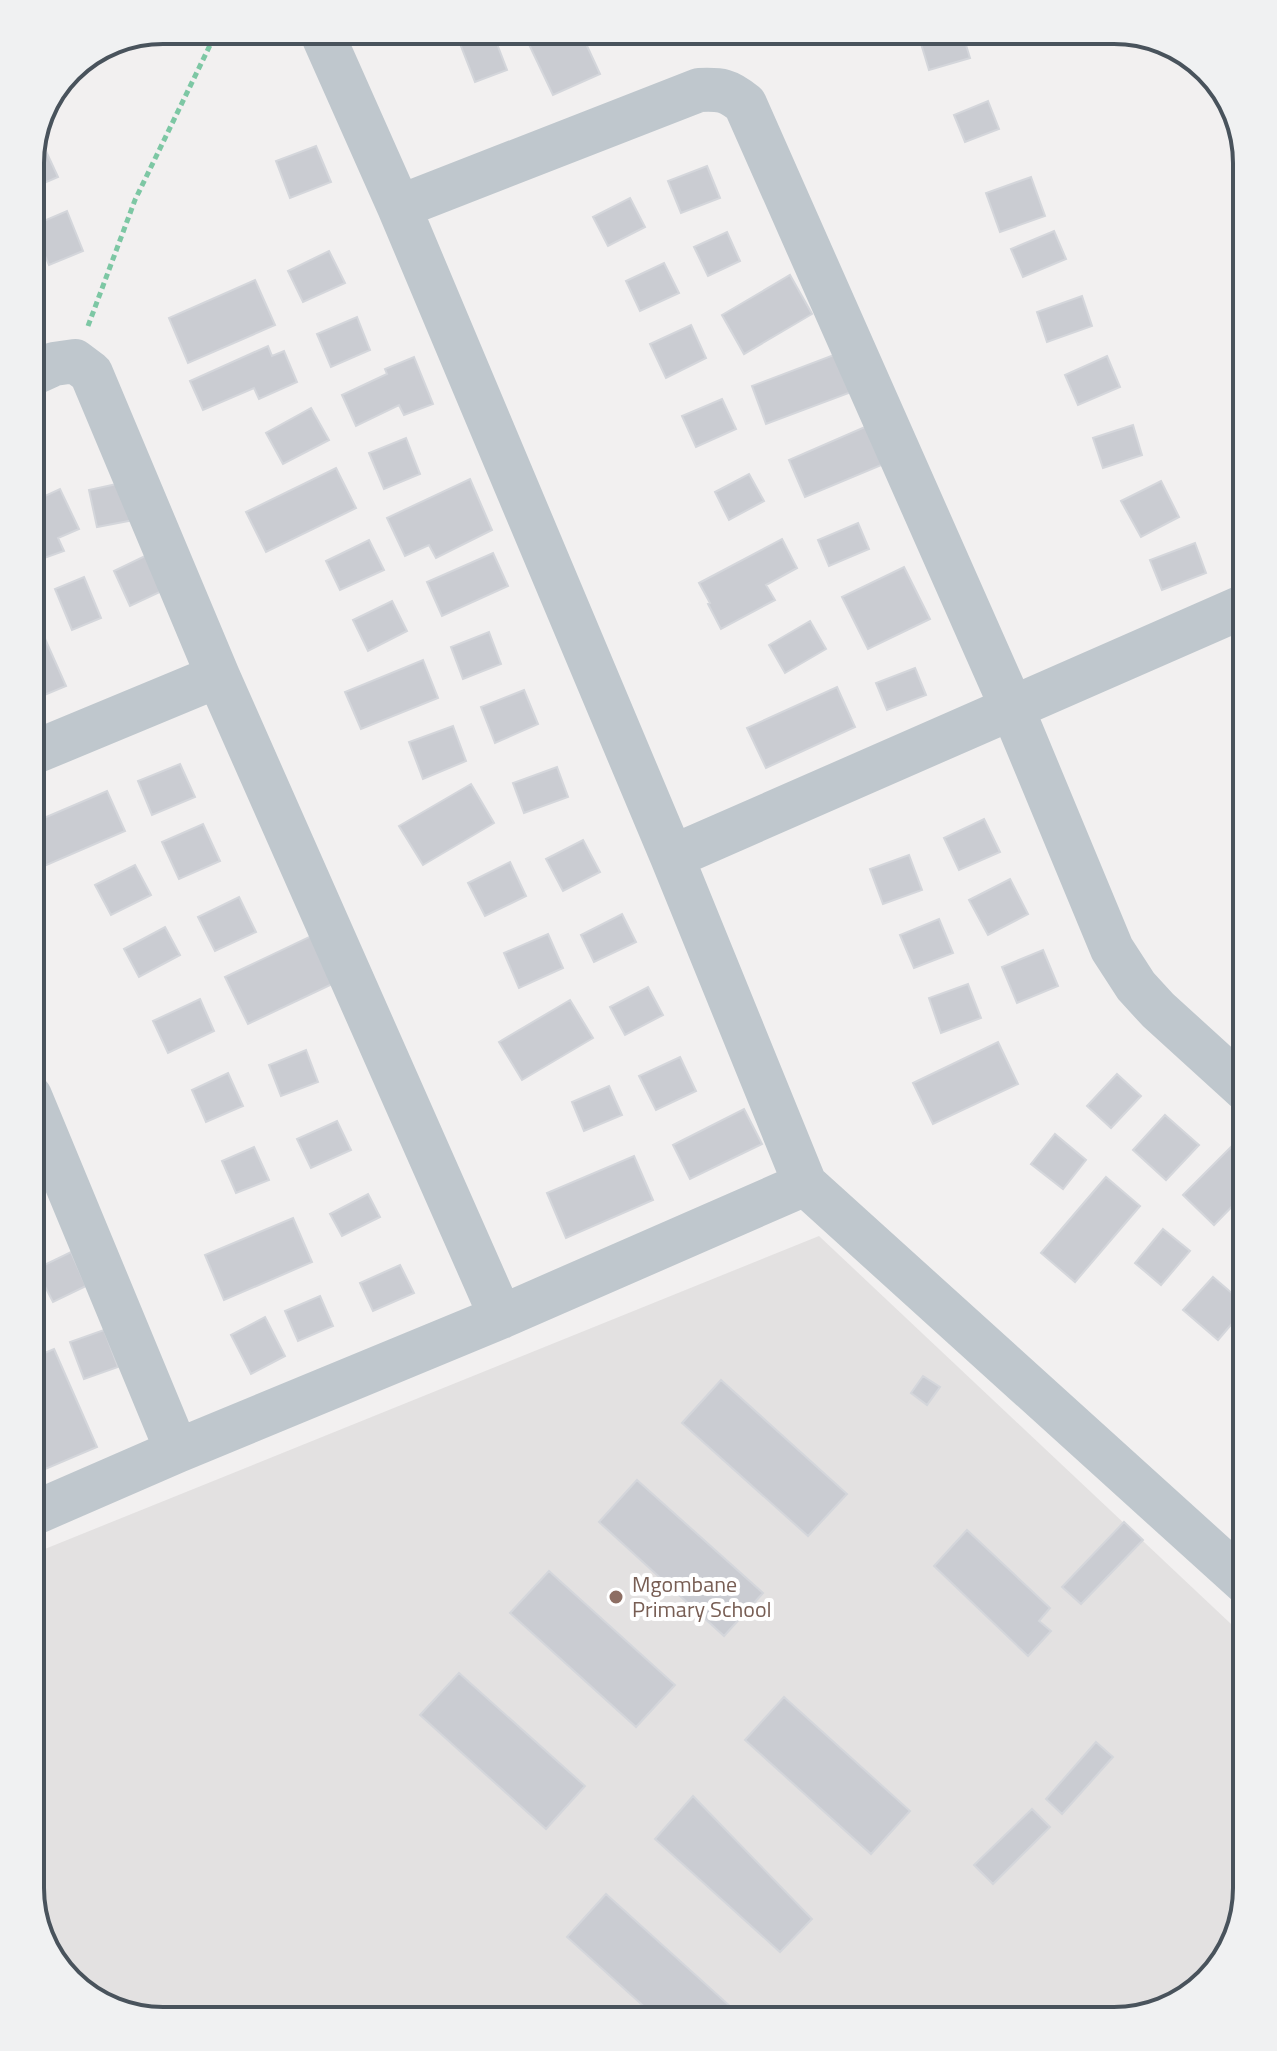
<svg xmlns="http://www.w3.org/2000/svg" width="1277" height="2051" viewBox="0 0 1277 2051" font-family="'Titillium Web',sans-serif">
<style>
.education{fill:#e3e1e1}
.building{fill:#caccd2;stroke:#d4d6db;stroke-width:2}
.lines{fill:none;stroke-linecap:round;stroke-linejoin:round}
.path{stroke:#7dc7a4;stroke-width:5;stroke-dasharray:6 4;stroke-linecap:butt}
.minor{stroke:#bfc7cd;stroke-width:44}
.education-dot{fill:#8d6e63;stroke:#fff;stroke-width:3}
.labels{text-anchor:middle;dominant-baseline:central;stroke-width:8;stroke-linejoin:round;paint-order:stroke}
.education-label{font-size:22px;fill:#785e54;stroke:#fff;text-anchor:start}
.rim{fill:none;stroke:#49535c;stroke-width:4}
</style>
<rect width="100%" height="100%" fill="#f2f0f0"/>
<path class="education" d="M819,1236L1247,1639V1889L1225,1962L1173,2007L1114,2021H155L89,1999L44,1947L30,1888V1555Z"/>
<path class="building" d="M935,32H962L970,58L929,70L919,37Z
M582,35L600,74L553,95L525,36Z
M494,36L507,70L475,82L459,41L470,37Z
M988,101L999,129L965,142L954,115Z
M39,136L58,177L30,189V155Z
M316,146L331,182L290,198L276,161Z
M707,166L720,198L681,213L668,181Z
M1031,177L1045,216L1000,232L986,193Z
M630,198L645,227L608,246L593,217Z
M67,211L83,251L49,265L32,226Z
M1054,231L1066,259L1023,277L1011,249Z
M727,232L740,261L708,276L694,247Z
M329,251L345,283L303,302L288,271Z
M664,263L679,293L640,311L626,281Z
M790,275L812,314L744,354L722,315Z
M255,280L275,325L188,363L169,318Z
M1082,296L1092,326L1047,342L1037,312Z
M357,317L370,350L331,367L317,334Z
M691,325L706,358L666,378L650,344Z
M268,346L272,356L284,351L297,382L259,399L254,388L203,410L190,381Z
M847,350L862,388L766,424L752,386Z
M1107,356L1120,387L1078,405L1065,375Z
M414,357L433,404L404,415L399,405L356,426L342,395L387,374L385,369Z
M722,399L736,429L696,447L682,416Z
M311,408L329,440L283,464L266,433Z
M874,423L891,461L805,497L789,460Z
M1133,425L1142,455L1103,468L1093,438Z
M406,438L420,474L384,489L369,453Z
M336,468L356,508L266,552L246,512Z
M34,472L43,497L60,489L79,529L58,538L64,551L33,562L30,554V473Z
M749,474L764,501L729,520L715,492Z
M470,479L492,530L436,558L429,545L405,556L387,518Z
M1161,481L1179,517L1141,537L1121,501Z
M126,482L134,520L97,527L89,490Z
M858,523L869,549L829,566L818,540Z
M782,539L797,568L766,585L775,600L721,629L708,604L710,603L699,583Z
M369,540L384,570L340,590L326,561Z
M1195,543L1206,573L1162,590L1150,560Z
M493,553L508,586L442,616L427,582Z
M147,555L164,590L130,606L114,571Z
M904,567L930,619L868,649L842,597Z
M84,577L101,618L72,630L55,589Z
M392,601L407,631L368,651L353,620Z
M30,605L66,686L30,701Z
M810,621L826,649L785,673L769,645Z
M489,632L501,664L463,679L451,647Z
M423,660L438,698L361,729L345,692Z
M915,668L926,695L887,710L876,683Z
M837,687L855,727L766,768L747,728Z
M524,690L538,724L495,743L481,707Z
M453,726L466,761L423,779L409,742Z
M180,764L195,797L152,815L138,781Z
M557,767L568,797L524,813L513,783Z
M471,784L494,823L423,865L399,826Z
M107,791L125,831L35,870L30,858V824Z
M984,819L1000,852L959,870L944,838Z
M203,824L220,861L179,879L162,842Z
M583,840L600,872L563,891L546,859Z
M909,855L922,890L883,904L870,869Z
M510,862L526,896L485,916L468,883Z
M135,865L151,895L111,915L95,885Z
M1010,879L1028,914L988,935L969,900Z
M239,897L256,932L215,951L198,917Z
M622,914L636,942L594,962L581,935Z
M939,919L953,953L914,968L900,935Z
M165,927L180,955L139,977L124,949Z
M324,930L347,977L248,1024L225,977Z
M548,934L563,968L519,988L504,953Z
M1043,950L1058,986L1017,1003L1002,967Z
M968,984L981,1018L941,1033L929,998Z
M648,987L663,1015L625,1035L610,1007Z
M200,999L214,1031L168,1053L153,1021Z
M570,1000L593,1038L522,1080L499,1042Z
M998,1042L1018,1084L933,1124L913,1083Z
M306,1050L318,1082L281,1096L269,1065Z
M680,1057L696,1091L656,1110L639,1076Z
M228,1073L243,1106L206,1122L192,1090Z
M1117,1074L1141,1096L1111,1128L1087,1106Z
M609,1086L622,1115L584,1131L572,1102Z
M744,1109L762,1144L690,1179L673,1145Z
M1165,1115L1199,1145L1166,1180L1133,1150Z
M337,1121L351,1150L311,1168L297,1139Z
M1055,1134L1086,1160L1063,1189L1031,1164Z
M1242,1136L1247,1141V1191L1214,1225L1183,1195Z
M254,1147L269,1180L236,1193L222,1161Z
M634,1156L653,1200L566,1238L547,1193Z
M1106,1177L1140,1206L1075,1282L1041,1253Z
M368,1194L380,1217L342,1236L330,1214Z
M293,1218L312,1262L224,1300L205,1255Z
M1163,1229L1190,1251L1161,1285L1135,1263Z
M71,1252L86,1286L53,1302L36,1269Z
M400,1265L414,1293L373,1311L360,1283Z
M1213,1277L1247,1306L1218,1340L1183,1310Z
M320,1296L333,1326L298,1341L285,1311Z
M265,1317L285,1356L251,1374L231,1335Z
M104,1330L118,1367L84,1379L70,1342Z
M1247,1344V1366L1236,1357Z
M54,1349L97,1447L43,1470L30,1441V1359Z
M923,1376L940,1387L927,1405L911,1393Z
M721,1380L847,1494L808,1536L682,1423Z
M637,1480L763,1593L724,1636L599,1522Z
M1124,1522L1143,1540L1081,1604L1062,1587Z
M967,1530L1050,1608L1039,1621L1051,1631L1028,1656L934,1566Z
M549,1571L675,1685L636,1727L510,1613Z
M459,1673L585,1786L546,1829L420,1715Z
M784,1697L910,1811L871,1854L745,1740Z
M1096,1742L1113,1757L1062,1814L1046,1799Z
M693,1796L812,1919L780,1952L655,1839Z
M1032,1809L1050,1827L993,1884L974,1865Z
M606,1894L732,2008L720,2021H660L567,1937Z"/>
<g class="lines">
<path class="path" d="M88,326L135,200L213,39"/>
<path class="minor" d="M324,38L399,207L672,857L805,1184L1247,1584
M399,207L699,90C721,89 728,90 745,104L1012,708L1112,949L1136,986L1158,1010L1247,1091
M30,375L54,364L75,361L91,373L218,676L501,1317
M30,754L218,676
M672,857L1247,605
M30,1096L177,1451
M30,1515L177,1451L501,1317L805,1184"/>
</g>
<circle class="education-dot" cx="616" cy="1597" r="8"/>
<g class="labels">
<g class="education-label">
<text x="632" y="1584">Mgombane<tspan x="632" dy="25">Primary School</tspan></text>
</g>
</g>
<path d="M0 0H1277V2051H0ZM163 44H1114A119 119 0 0 1 1233 163V1888A119 119 0 0 1 1114 2007H163A119 119 0 0 1 44 1888V163A119 119 0 0 1 163 44Z" fill="#f0f1f2" fill-rule="evenodd"/>
<path class="rim" d="M163 44H1114A119 119 0 0 1 1233 163V1888A119 119 0 0 1 1114 2007H163A119 119 0 0 1 44 1888V163A119 119 0 0 1 163 44Z"/>
</svg>
